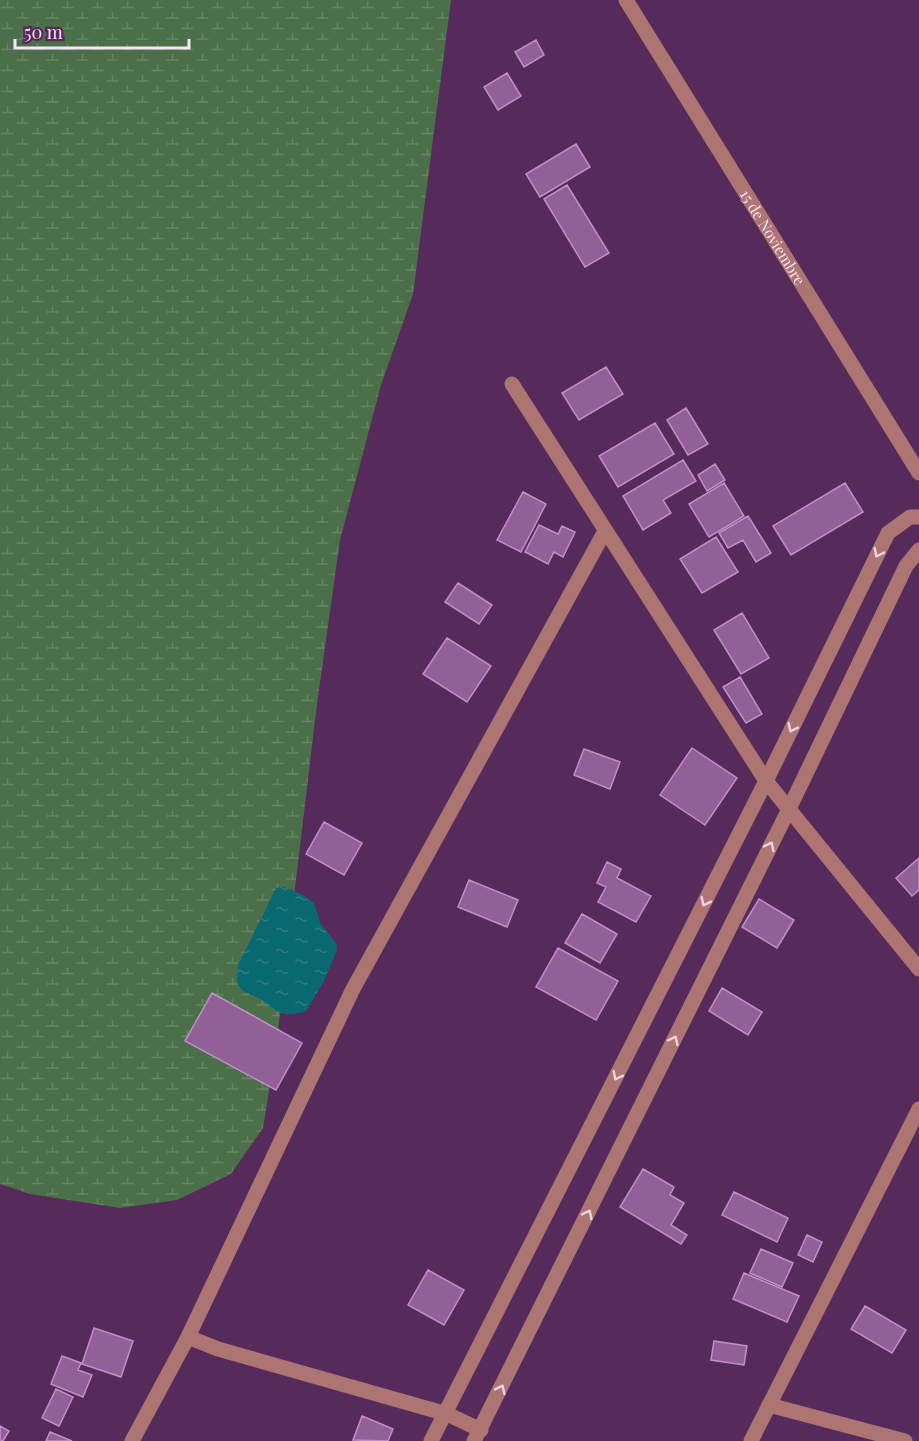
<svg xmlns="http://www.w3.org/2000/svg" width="919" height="1441" viewBox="0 0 919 1441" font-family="'Playfair Display',serif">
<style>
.wetland{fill:url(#wetland-marsh)}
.water{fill:url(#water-ripples)}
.building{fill:#916097;stroke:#c18fc7;stroke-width:1.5}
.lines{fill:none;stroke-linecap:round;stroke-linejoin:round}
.minor{stroke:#ad7571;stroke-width:15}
.oneway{stroke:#efd1e9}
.labels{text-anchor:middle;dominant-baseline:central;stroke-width:5;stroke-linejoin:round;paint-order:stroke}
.street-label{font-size:15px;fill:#fbe1fe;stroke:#562a5b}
</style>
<defs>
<pattern id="wetland-marsh" width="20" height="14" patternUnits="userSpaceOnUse" patternTransform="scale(1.5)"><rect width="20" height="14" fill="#4b7049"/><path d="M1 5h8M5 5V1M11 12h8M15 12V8" fill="none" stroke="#668464"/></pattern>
<pattern id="water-ripples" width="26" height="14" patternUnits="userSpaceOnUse" patternTransform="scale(1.5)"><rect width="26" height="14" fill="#086971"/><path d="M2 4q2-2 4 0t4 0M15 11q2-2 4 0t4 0" fill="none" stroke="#2d7e86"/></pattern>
</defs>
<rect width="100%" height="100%" fill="#562a5b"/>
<path class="wetland" d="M0,0H451L413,294L381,385L340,540L317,704L276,1047L263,1128L231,1174L177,1200L120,1208L30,1194L0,1184Z"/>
<path class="water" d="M282,886L303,895L314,903L320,923L336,943L337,950L324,981L306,1011C273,1020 280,1008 256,997C247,993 242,992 237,983L238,965L276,888Z"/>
<path class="building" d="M536,40L544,55L524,67L515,52Z
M507,73L521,96L498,110L484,87Z
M576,144L590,167L540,197L526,174Z
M567,185L609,253L585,267L544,199Z
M606,367L623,394L579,420L562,393Z
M686,408L708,444L688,455L667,420Z
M655,423L674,454L618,487L599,456Z
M683,460L696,481L663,500L671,513L643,530L623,496Z
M715,464L725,480L707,491L698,475Z
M724,483L744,516L709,537L689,504Z
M845,483L863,512L791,555L773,526Z
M523,492L546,504L521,552L497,540Z
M748,516L771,553L756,562L743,540L728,548L719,533Z
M539,525L558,534L562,526L575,532L563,557L554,552L548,564L525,552Z
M716,537L738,572L702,593L680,559Z
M458,583L492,605L479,624L445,602Z
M742,613L769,658L741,674L714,630Z
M447,638L491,666L467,702L423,674Z
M740,677L762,714L746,723L723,687Z
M692,748L737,778L705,825L660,795Z
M584,749L620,762L610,789L574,775Z
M324,822L362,843L344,875L306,854Z
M919,858V890L912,896L896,878Z
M607,862L621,869L617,878L651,896L636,922L598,902L606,887L597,883Z
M469,880L518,900L507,927L458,907Z
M759,899L794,920L777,948L742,927Z
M582,914L617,934L600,963L565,943Z
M558,948L618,981L596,1020L536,987Z
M722,988L762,1012L748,1035L709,1011Z
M212,993L302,1043L276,1090L185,1041Z
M643,1169L674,1187L670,1195L684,1203L671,1225L687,1235L681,1244L620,1207Z
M734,1192L788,1218L777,1242L722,1215Z
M807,1235L822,1242L813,1262L798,1255Z
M761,1249L793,1263L782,1287L750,1273Z
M428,1270L464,1290L444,1325L408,1305Z
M744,1273L799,1296L787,1322L733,1299Z
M865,1306L906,1330L892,1353L851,1329Z
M94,1328L133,1341L121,1377L82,1364Z
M714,1341L747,1346L744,1365L711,1360Z
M62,1356L81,1363L78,1370L92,1375L83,1397L51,1384Z
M56,1389L73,1397L59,1426L42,1418Z
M362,1416L393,1429L388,1441L353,1440Z
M0,1426L9,1431L3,1441H0Z
M50,1432L72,1441H46Z"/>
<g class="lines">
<g class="minor">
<path id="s1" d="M626,0L919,473"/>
<path d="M512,384L766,781L919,969"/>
<path d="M188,1337L353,989L605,531"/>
<path d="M769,1405L905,1441"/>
<path d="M132,1441L188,1337L218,1349L447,1414L481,1430"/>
<path d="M431,1441L766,781L888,533L910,517H919"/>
<path d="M474,1441L789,809L906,566L919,550"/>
<path d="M751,1441L919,1109"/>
</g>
</g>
<defs><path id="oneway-chevron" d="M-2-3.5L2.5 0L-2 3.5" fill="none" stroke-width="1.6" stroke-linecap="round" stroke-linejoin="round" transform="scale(1.5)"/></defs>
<g class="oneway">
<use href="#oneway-chevron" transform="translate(878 553) rotate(116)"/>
<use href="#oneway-chevron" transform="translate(792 728) rotate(116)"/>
<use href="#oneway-chevron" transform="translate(770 846) rotate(-64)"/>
<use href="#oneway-chevron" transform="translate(705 902) rotate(117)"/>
<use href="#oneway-chevron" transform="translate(674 1040) rotate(-64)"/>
<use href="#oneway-chevron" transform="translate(617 1076) rotate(117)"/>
<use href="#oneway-chevron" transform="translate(588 1214) rotate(-64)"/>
<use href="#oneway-chevron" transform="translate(501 1389) rotate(-64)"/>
</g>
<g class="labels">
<g class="street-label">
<text stroke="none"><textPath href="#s1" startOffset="279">15 de Noviembre</textPath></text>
</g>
</g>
<path d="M15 39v9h174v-9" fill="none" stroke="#fbe1fe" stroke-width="3"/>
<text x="24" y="39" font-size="18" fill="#fbe1fe" stroke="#562a5b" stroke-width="4.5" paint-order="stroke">50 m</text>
</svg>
